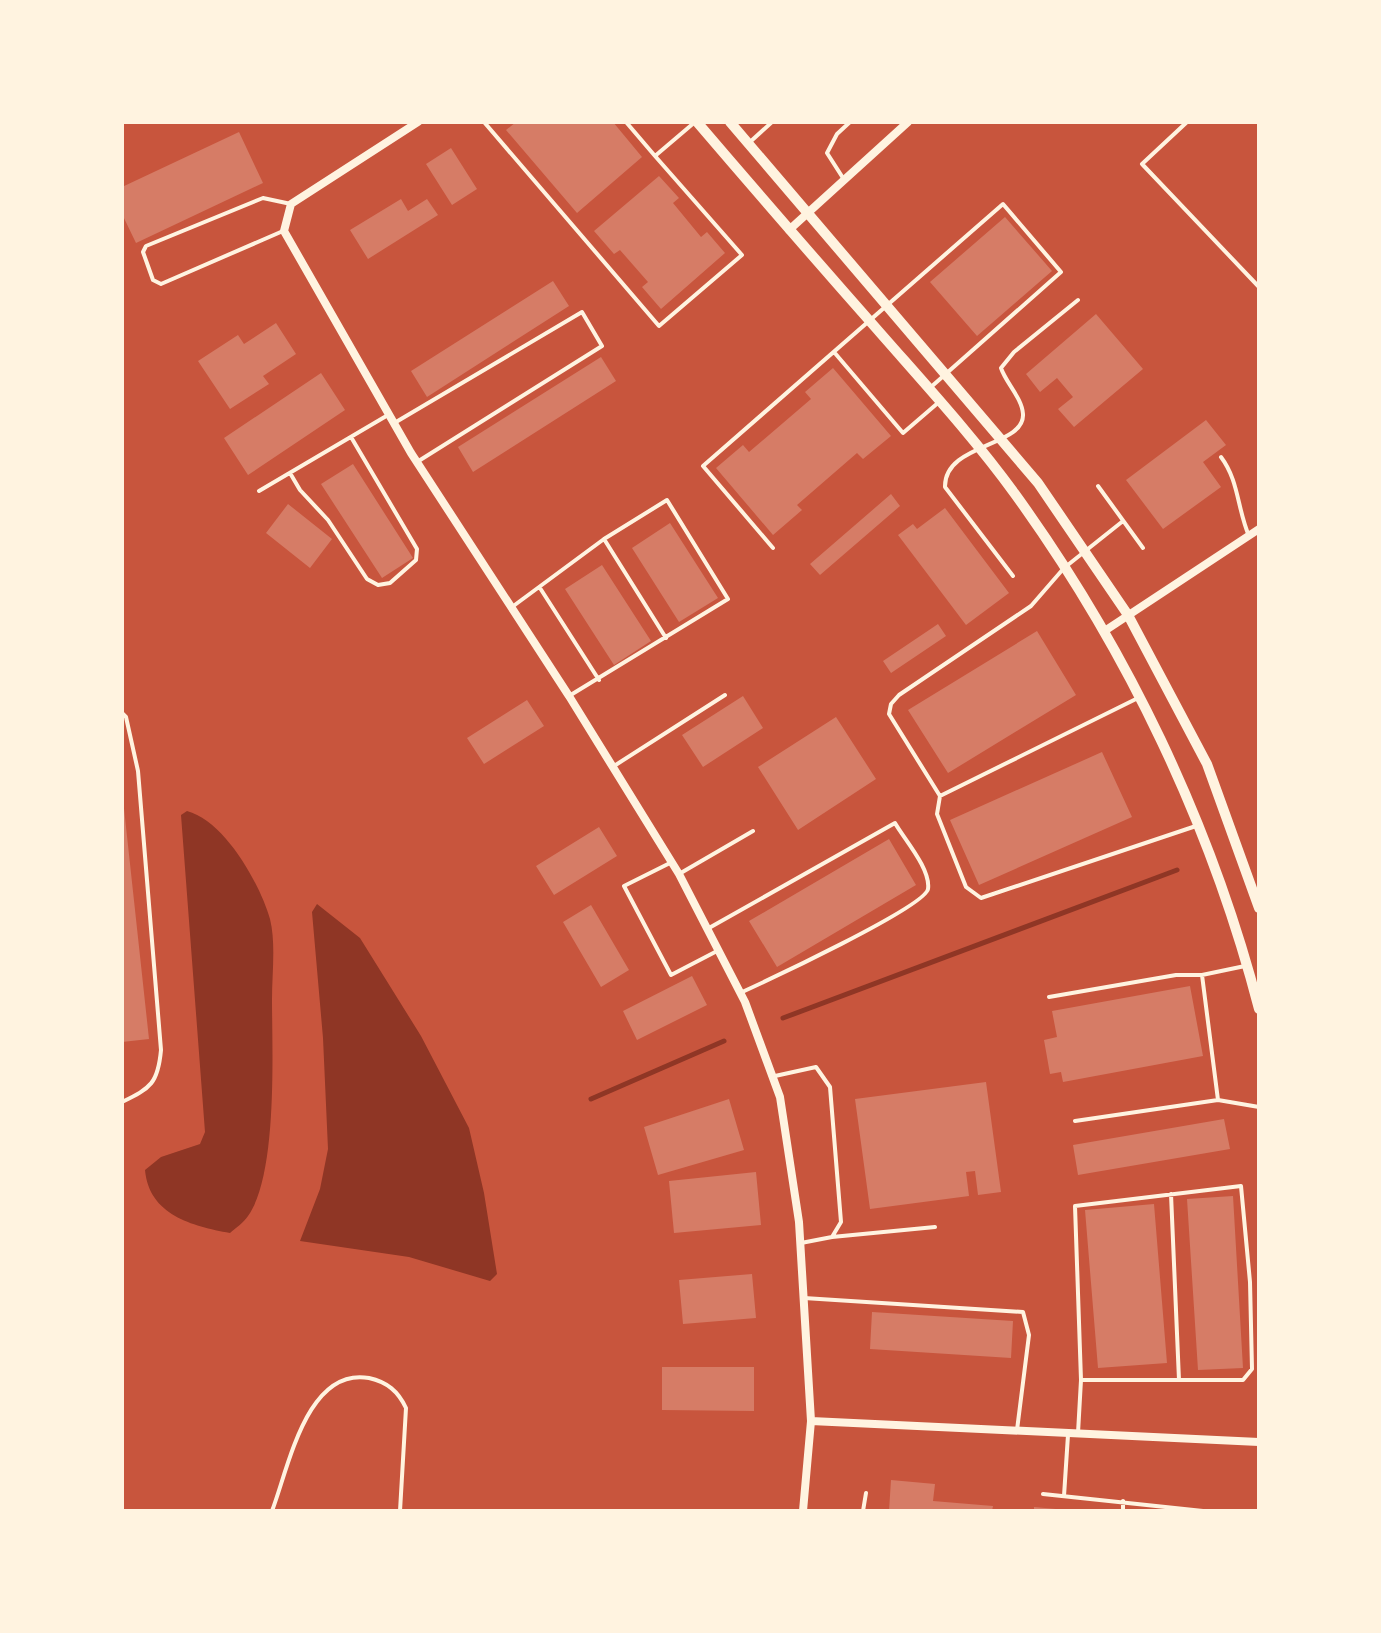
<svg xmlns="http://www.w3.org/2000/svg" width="1381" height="1633" viewBox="0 0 1381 1633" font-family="'PT Sans',sans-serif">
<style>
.water{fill:#8f3625}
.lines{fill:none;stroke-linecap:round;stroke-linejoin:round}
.stream{stroke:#8f3625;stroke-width:5}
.building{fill:#d67c66}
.service{stroke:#fff3e0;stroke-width:4}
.minor{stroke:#fff3e0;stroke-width:8}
.tertiary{stroke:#fff3e0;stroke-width:10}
</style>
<rect width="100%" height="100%" fill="#c8553d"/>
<path class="water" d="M187,811C225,821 260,884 270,919C276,943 272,974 272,999C272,1051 278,1174 248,1216C244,1222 236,1228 230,1233C192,1226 149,1215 145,1170L161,1157L200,1144L205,1132L181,815Z
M317,904L360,938L421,1036L469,1128L484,1193L497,1274L490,1281L409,1257L300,1241L320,1189L328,1149L323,1038L312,912Z"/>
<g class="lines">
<path class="stream" d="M783,1018L1177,870
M591,1099L724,1041"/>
</g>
<path class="building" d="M516,122H613L642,157L577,213L506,130Z
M239,132L263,183L136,243L122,214V187Z
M451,148L477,189L452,205L426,164Z
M659,176L679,198L673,203L701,237L707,232L725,253L661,309L642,287L648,282L620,250L614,254L594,231Z
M401,199L408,211L427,199L438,215L368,259L350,230Z
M1005,217L1052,271L977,336L930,282Z
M553,281L569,306L427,397L411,371Z
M1096,314L1143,369L1074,427L1058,409L1073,397L1057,378L1040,392L1026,374Z
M276,323L296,354L263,376L269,384L230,409L198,361L238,335L244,344Z
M601,357L616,381L473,472L458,447Z
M833,368L891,436L863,459L857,453L797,505L802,510L773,535L716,468L743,445L749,452L811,399L805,392Z
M321,373L345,410L248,475L224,438Z
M1206,420L1226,445L1203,462L1221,487L1163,529L1126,480Z
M353,464L413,558L382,578L321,484Z
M891,494L900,506L820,575L810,564Z
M288,504L332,539L310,568L266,533Z
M945,508L1009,593L966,625L898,535L913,524L917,529Z
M670,523L718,598L679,622L632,548Z
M602,565L651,641L614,665L565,589Z
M938,624L946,636L891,673L883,661Z
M1037,631L1076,695L948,773L908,710Z
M743,696L763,728L703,767L682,735Z
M527,700L544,726L484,764L467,738Z
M836,717L876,779L798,830L758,767Z
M1102,752L1132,817L979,885L950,820Z
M122,790L149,1039L122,1042Z
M599,827L617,856L554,895L536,866Z
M889,839L916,885L777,967L749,921Z
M591,905L629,970L601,987L563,922Z
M692,976L707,1005L637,1040L623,1011Z
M1190,986L1203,1056L1063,1082L1061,1072L1050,1074L1044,1040L1057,1037L1052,1011Z
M986,1082L1001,1192L978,1195L975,1171L966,1172L969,1196L870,1209L855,1099Z
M729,1099L744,1150L658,1175L644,1127Z
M1224,1119L1230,1149L1078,1175L1073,1145Z
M756,1172L761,1225L674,1233L669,1181Z
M1233,1196L1243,1368L1198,1370L1187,1199Z
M1154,1204L1167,1363L1098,1368L1085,1210Z
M752,1274L756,1318L683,1324L679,1280Z
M872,1312L1013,1321L1011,1358L870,1349Z
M662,1367H754V1411L662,1410Z
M891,1480L935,1484L933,1501L993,1506L992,1511H889Z
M1034,1507L1056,1509V1511H1034Z"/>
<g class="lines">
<path class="service" d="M484,122L659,326L742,255L655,156L695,122
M626,122L655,156
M1187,122L1142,164L1259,287
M750,142L772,122
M843,178L827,153L837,134L850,122
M283,231L161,284L153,280L143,252L146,246L263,198L291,204
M834,352L903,433L939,402
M396,422L582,312L602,346L417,462
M1221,457C1239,481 1237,508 1249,536
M290,473L300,490L328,520L367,579L378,585L390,583L416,560L417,549L351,437
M1098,486L1143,548
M259,491L388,415
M1123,521L1064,568L1031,606L899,695L891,704L889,714L940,796L1138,698
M604,539L666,638
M773,548L703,466L1003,204L1061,272L931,387
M1013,576L945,487C944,443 1025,447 1023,414C1022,398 1006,383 1001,368L1014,352L1078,300
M540,588L599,680
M512,607L604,539L667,500L728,599L569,696
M122,713L126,717L138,771L161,1050C158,1083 151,1088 122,1102
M614,766L725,695
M940,796L937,814L966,887L981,898L1196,826
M670,863L624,886L671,975L719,950
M679,874L753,831
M709,928L895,823C904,839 931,869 928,889C925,907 764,982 740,993
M1049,997L1176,975H1202
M775,1076L816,1067L830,1087L841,1222L832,1237L801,1243
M1218,1100L1259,1107
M1075,1121L1218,1100L1202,975L1245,966
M1171,1194L1179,1380
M832,1237L935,1227
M804,1298L1023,1312L1029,1335L1017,1430
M1078,1433L1081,1380L1075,1206L1241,1186L1250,1282L1252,1369L1243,1380H1081
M1043,1494L1203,1511
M1064,1496L1068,1435
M272,1511C289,1466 307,1367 369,1378C387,1382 398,1391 406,1408L400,1511
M863,1511L866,1493
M1123,1511V1501"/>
<path class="minor" d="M418,122L291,204L284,231L411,453L569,696L679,874L745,1002L780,1097L799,1222L811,1421L803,1511
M789,230L908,122
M1106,630L1259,529
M811,1421L1259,1442"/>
<path class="tertiary" d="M697,122C756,191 815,259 875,327C923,382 973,436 1015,494C1127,649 1211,824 1259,1009
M730,122L1038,483L1128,615L1207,764L1259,908"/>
</g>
<rect width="1381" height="1633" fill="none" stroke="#fff3e0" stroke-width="248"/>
</svg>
